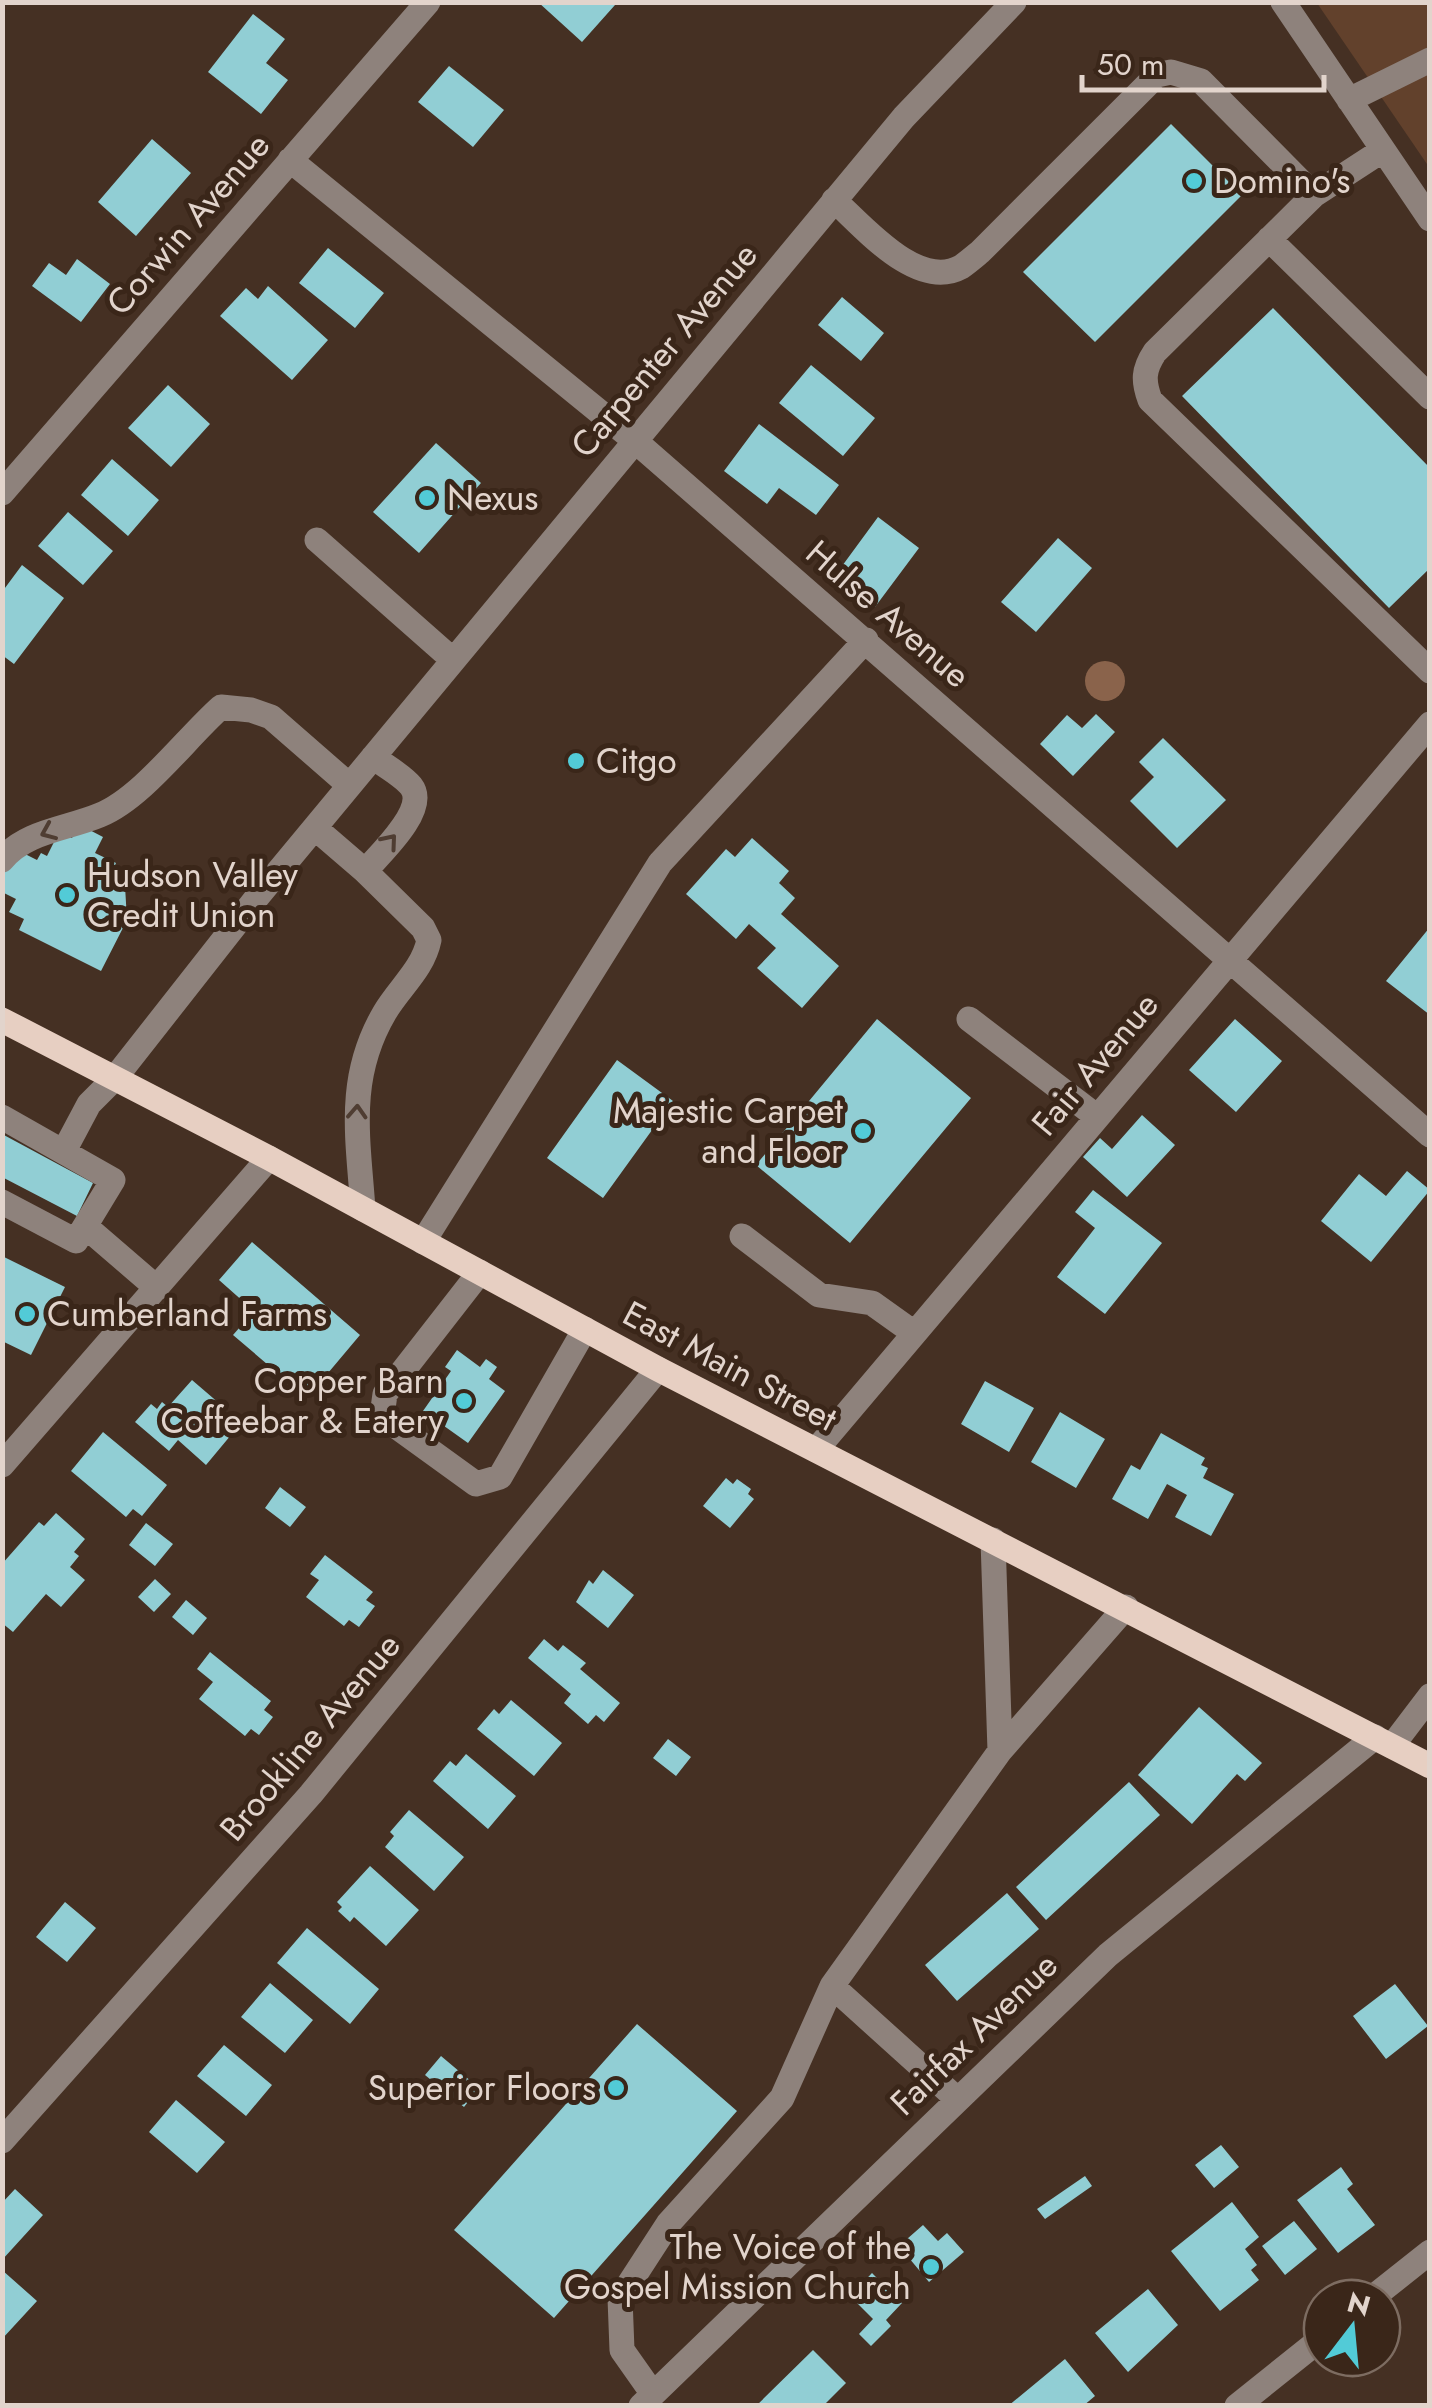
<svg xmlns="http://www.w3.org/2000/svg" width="1432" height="2408" viewBox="0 0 1432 2408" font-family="Jost,sans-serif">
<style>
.green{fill:#62412c}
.water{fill:#8a634b}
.building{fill:#91ced4}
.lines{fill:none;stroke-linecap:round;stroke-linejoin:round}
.minor{stroke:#8e827c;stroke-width:25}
.major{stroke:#e7cfc2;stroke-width:25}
.oneway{stroke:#4f3d32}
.poi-dot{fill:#52cbd7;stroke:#3a2619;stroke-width:4}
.labels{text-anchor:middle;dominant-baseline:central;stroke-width:10;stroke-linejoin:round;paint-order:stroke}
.poi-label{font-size:35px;fill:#e2d4cc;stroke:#3a2619;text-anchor:start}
.street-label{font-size:35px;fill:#e2d4cc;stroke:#3a2619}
</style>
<rect width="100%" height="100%" fill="#453023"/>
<path class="green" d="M1317,3H1429V167Z"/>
<path class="water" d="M1085 681a20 20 0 1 1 40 0a20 20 0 1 1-40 0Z"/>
<path class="building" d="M538,2H612L615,5L582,42Z
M253,14L285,39L266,63L288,80L261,114L208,72Z
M449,66L504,110L473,147L418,102Z
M1171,124L1242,195L1095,342L1023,272Z
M152,139L191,173L136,236L98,202Z
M328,248L384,293L355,328L299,283Z
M77,259L110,284L81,322L32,286L49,263L66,275Z
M268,286L328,340L292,380L220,316L246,288L258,299Z
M842,297L884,333L861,361L818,325Z
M1273,308L1430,468V568L1389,608L1182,396Z
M811,365L875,418L843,456L779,403Z
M168,385L210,424L171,467L128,428Z
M759,424L839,485L816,515L779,488L767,504L724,471Z
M436,443L481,483L419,553L373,512Z
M112,459L159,500L128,536L81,495Z
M68,512L113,551L83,585L38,546Z
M878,517L919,548L875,607L834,577Z
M1058,538L1092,568L1036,632L1001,602Z
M22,565L64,598L14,664L2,655V592Z
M1096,714L1115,732L1073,776L1040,744L1067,715L1082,728Z
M1163,738L1226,800L1177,848L1130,801L1154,777L1139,762Z
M78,824L103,837L95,853L116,863L109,878L125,886L127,920L101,971L19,930L24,919L9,912L16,899L2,892V874L15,849L37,860L41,853L47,856L59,832L72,838Z
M752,838L789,871L779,883L795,898L781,914L839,966L802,1008L757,968L776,948L749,924L736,939L686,894L726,849L735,857Z
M1430,927V1015L1386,981Z
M877,1019L971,1098L850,1243L756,1165Z
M1235,1019L1282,1061L1236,1112L1189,1070Z
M617,1060L673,1101L603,1198L547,1158Z
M1142,1115L1175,1145L1127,1197L1083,1157L1100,1138L1112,1149Z
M2,1134L93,1183L77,1216L2,1177Z
M1407,1171L1430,1190L1371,1262L1321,1221L1359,1174L1386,1196Z
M1093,1190L1162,1243L1105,1314L1057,1277L1095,1228L1075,1212Z
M252,1242L360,1335L307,1398L233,1335L254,1311L219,1280Z
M2,1256L65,1287L31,1355L2,1341Z
M457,1350L480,1367L486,1359L497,1367L489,1379L505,1391L468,1443L423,1411L451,1371L445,1367Z
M192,1380L227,1410L222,1416L236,1429L206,1465L178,1440L169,1451L135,1422L151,1404L157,1409L162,1402L168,1407Z
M985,1381L1034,1408L1009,1452L961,1424Z
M1060,1412L1105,1439L1076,1488L1031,1462Z
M103,1432L167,1485L142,1516L133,1509L126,1517L71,1471Z
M1161,1433L1205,1458L1201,1465L1208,1468L1203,1478L1234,1494L1211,1536L1175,1517L1187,1495L1167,1484L1148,1519L1112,1499L1131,1465L1140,1470Z
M726,1478L733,1484L737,1479L751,1489L748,1494L754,1499L730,1528L703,1506Z
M280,1487L306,1507L290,1527L265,1508Z
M56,1513L85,1539L74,1552L79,1556L70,1567L85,1580L61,1607L46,1594L13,1632L2,1623V1564L39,1522L44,1526Z
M146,1523L173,1544L155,1566L129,1545Z
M325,1555L373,1592L366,1600L375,1606L359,1627L349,1620L344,1626L306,1597L319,1580L310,1574Z
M603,1570L634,1595L608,1628L576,1602L589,1580L593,1584Z
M155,1579L171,1594L154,1612L138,1597Z
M186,1600L207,1618L193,1635L172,1617Z
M544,1639L558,1651L563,1645L586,1663L580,1669L620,1703L604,1722L596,1715L588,1724L564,1703L571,1694L528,1658Z
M210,1652L271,1701L264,1710L273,1717L259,1735L251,1729L245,1736L199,1699L213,1682L197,1669Z
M511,1700L562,1743L534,1776L477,1729L494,1709L499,1714Z
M1199,1707L1262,1763L1245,1781L1237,1774L1192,1824L1138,1775Z
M668,1739L691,1757L676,1776L653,1758Z
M466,1754L516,1796L488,1829L433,1781L450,1761L456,1766Z
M1129,1782L1160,1815L1046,1920L1016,1887Z
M409,1810L464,1857L434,1891L385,1847L394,1836L390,1832Z
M370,1866L419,1910L386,1946L354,1917L350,1922L338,1911L342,1907L337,1902Z
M1007,1893L1039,1929L957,2001L925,1965Z
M65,1902L96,1928L67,1962L36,1937Z
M307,1928L379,1989L350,2024L277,1963Z
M270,1983L313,2020L285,2053L241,2017Z
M1395,1984L1428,2026L1386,2059L1353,2016Z
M637,2024L737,2111L554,2318L454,2230Z
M224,2045L272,2085L246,2116L197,2076Z
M441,2056L479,2088L464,2107L425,2075Z
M176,2100L225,2142L197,2173L149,2132Z
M1221,2145L1239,2167L1214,2188L1195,2165Z
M1341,2167L1353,2184L1347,2189L1375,2225L1338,2253L1297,2200Z
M1085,2176L1092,2186L1045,2219L1037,2209Z
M15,2189L43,2215L2,2260V2203Z
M1232,2202L1259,2237L1245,2249L1257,2265L1251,2270L1259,2280L1220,2311L1171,2251Z
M1294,2221L1317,2249L1285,2275L1262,2246Z
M923,2225L938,2241L947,2233L964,2252L929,2282L899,2246Z
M2,2270L37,2301L2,2339Z
M872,2273L902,2303L886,2320L891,2326L871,2346L859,2334L873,2319L850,2296Z
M1148,2289L1178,2325L1128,2372L1095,2333Z
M813,2350L846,2383L823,2406H756Z
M1065,2359L1095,2396L1083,2406H1008Z"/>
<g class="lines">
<path class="minor" d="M1283,2L1430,219
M1349,100L1430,60
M290,160L634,440L1430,1135
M1314,195L1383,150
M834,200C863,226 917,291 961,267C967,263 974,257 980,252L1157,75L1171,72L1201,81L1314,195L1155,352C1143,370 1143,381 1150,400L1430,671
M1269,239L1430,397
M2,493L428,2
M317,540L453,660
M315,828L365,871
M2,860C25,831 67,829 100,815C142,798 186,738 221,707L251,710L271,717L349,785
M969,1019L1096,1116
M2,1117L113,1180L76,1241L2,1202
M64,1151L89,1104L115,1078L258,896L904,117L1014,2
M363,1209C358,1137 346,1078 385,1012C400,987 423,969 429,940L423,928L365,871C380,854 429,809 411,786C402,775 385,766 373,757
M85,1226L157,1288
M742,1236L819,1295L872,1303L914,1333
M423,1242L660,863L866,640
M480,1272L385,1394L382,1416L476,1484L500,1477L585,1329
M816,1450L1430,724
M2,1465L269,1158
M1392,1746L1430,1696
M1000,1751L1126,1607
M956,2098L832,1986L1000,1751L993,1540
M2,2141L311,1794L658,1369
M1372,2298L1430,2252
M653,2394L622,2350L620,2298L668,2224L782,2098L832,1986
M641,2406L1108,1955L1375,1737
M1237,2406L1322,2338"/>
<path class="major" d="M2,1020L269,1158L658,1369L1430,1766"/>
</g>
<defs><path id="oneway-chevron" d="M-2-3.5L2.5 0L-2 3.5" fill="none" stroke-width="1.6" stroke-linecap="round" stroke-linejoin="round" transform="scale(2.5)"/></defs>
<g class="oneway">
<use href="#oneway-chevron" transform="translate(48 832) rotate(157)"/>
<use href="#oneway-chevron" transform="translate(390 841) rotate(-50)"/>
<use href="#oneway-chevron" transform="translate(357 1112) rotate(-87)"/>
</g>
<g class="poi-dot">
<circle cx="1194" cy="181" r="10"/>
<circle cx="427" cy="498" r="10"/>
<circle cx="576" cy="761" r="10"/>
<circle cx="67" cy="895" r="10"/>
<circle cx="863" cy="1131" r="10"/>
<circle cx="27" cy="1314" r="10"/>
<circle cx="464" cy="1401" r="10"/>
<circle cx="616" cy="2088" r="10"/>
<circle cx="931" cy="2267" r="10"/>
</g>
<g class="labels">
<g class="poi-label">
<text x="1214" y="181">Domino's</text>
<text x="447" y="498">Nexus</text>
<text x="596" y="761">Citgo</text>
<text x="87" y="875">Hudson Valley<tspan x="87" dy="40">Credit Union</tspan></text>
<text x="843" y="1111" text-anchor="end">Majestic Carpet<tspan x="843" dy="40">and Floor</tspan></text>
<text x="47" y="1314">Cumberland Farms</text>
<text x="444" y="1381" text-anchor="end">Copper Barn<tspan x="444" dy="40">Coffeebar &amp; Eatery</tspan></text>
<text x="596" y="2088" text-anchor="end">Superior Floors</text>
<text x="911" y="2247" text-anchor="end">The Voice of the<tspan x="911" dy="40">Gospel Mission Church</tspan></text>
</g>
<g class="street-label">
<text transform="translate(188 224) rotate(-49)">Corwin Avenue</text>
<text transform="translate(664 350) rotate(-50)">Carpenter Avenue</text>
<text transform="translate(888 614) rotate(41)">Hulse Avenue</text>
<text transform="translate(1095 1064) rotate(-50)">Fair Avenue</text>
<text transform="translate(730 1366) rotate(28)">East Main Street</text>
<text transform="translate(310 1737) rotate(-50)">Brookline Avenue</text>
<text transform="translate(974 2034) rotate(-44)">Fairfax Avenue</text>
</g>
</g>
<rect width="1432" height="2408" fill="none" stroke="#e2d4cc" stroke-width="10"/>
<g transform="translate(1352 2328) rotate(16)"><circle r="48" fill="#3a2619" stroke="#7d6c61" stroke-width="2.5"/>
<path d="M0-8L18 38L0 25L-18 38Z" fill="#52cbd7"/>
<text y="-15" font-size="28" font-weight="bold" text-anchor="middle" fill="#e2d4cc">N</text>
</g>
<path d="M1082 75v15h242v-15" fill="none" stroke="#e2d4cc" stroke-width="5"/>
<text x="1097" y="75" font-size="30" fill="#e2d4cc" stroke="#3a2619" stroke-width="8" paint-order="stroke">50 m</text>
</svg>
